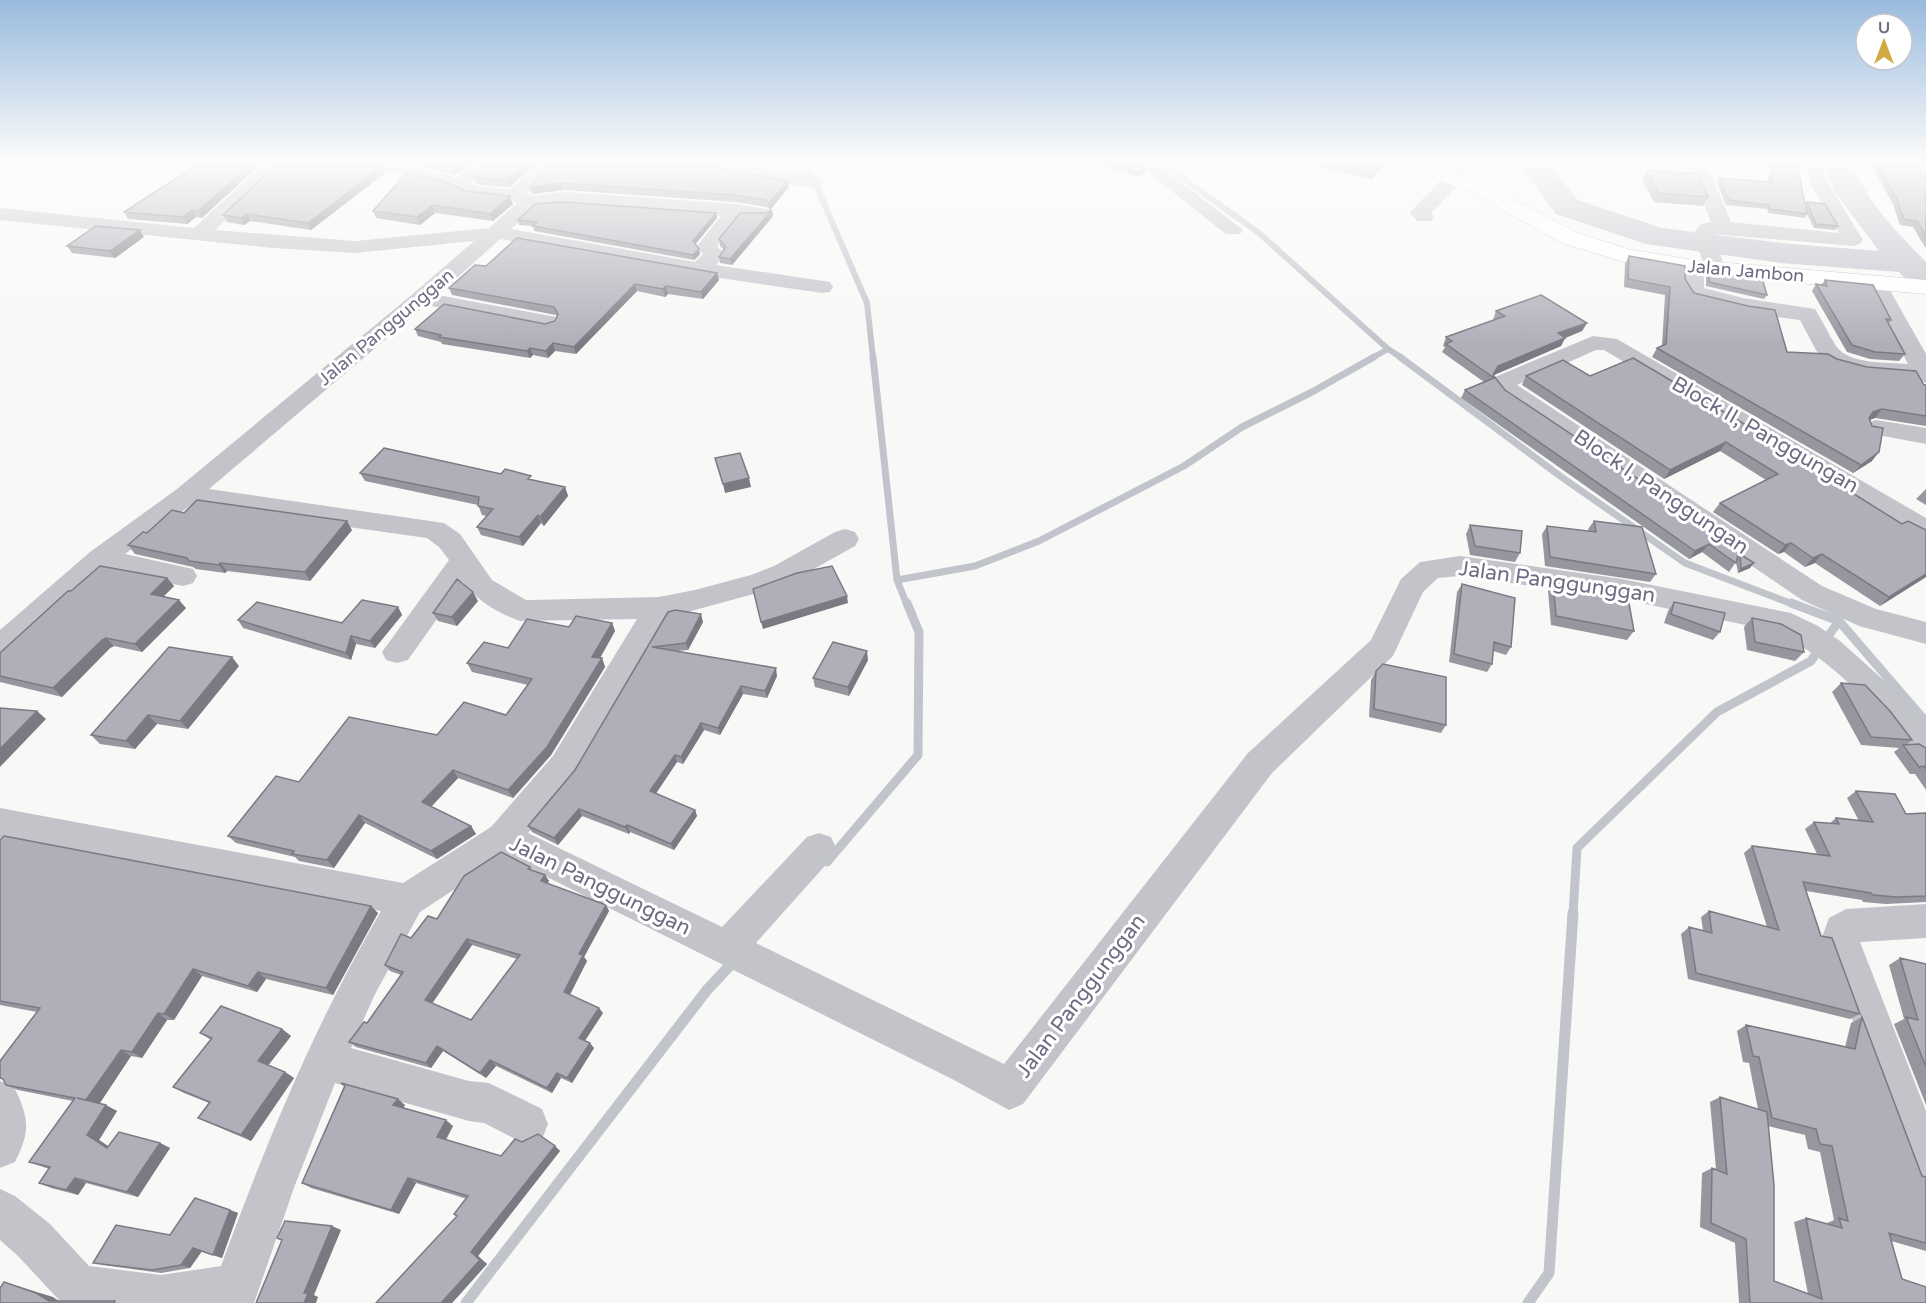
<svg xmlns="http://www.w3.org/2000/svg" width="1926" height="1303" viewBox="0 0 1926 1303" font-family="'Varela Round',sans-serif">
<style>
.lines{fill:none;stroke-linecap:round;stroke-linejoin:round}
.stream-far3{stroke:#c2c4cc;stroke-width:6}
.stream-far2{stroke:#c2c4cc;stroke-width:7}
.stream-far1{stroke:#c2c4cc;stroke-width:9}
.stream{stroke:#c2c4cc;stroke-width:11}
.river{fill:#c2c4cc;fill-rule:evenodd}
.major-casing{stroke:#b7b7be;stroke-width:1}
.minor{fill:#c3c4ca;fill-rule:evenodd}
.major{fill:#fff;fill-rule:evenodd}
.wall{fill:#96969f;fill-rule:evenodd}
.shaded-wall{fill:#7a7a82}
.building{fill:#aeafb9;stroke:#7a7a82;stroke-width:1.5;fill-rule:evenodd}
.labels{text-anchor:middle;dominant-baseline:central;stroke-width:6;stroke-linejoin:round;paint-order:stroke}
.far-street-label{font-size:18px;fill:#6c6d84;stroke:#fff}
.street-label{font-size:21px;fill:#6c6d84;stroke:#fff}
</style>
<rect width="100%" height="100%" fill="#f8f9f7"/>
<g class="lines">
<path class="stream-far3" d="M1160,162L1259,233L1388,349L1402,358
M810,171L867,303L873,358
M1372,358L1388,349"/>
<path class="stream-far2" d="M873,357L897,580L975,566L1039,541L1184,466L1242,427L1312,392L1374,357
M1400,357L1560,476L1685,563L1795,605
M897,580L907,605"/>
<path class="stream-far1" d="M1791,603L1839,621L1926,722
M1829,635L1839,621
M827,862L918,755L919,632L907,603
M1573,914L1577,848L1717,712L1811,661L1817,652"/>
<path class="stream" d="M466,1303L707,990L736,959
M1528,1303L1549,1273L1573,913"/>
<path class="river" d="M1518,162H1547L1578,200L1662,228L1781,243L1879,251L1834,191L1823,162H1852C1866,202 1897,232 1926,262V284C1913,287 1907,281 1899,272L1781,263L1646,244L1556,214Z"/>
<g class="major-casing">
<path id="major" d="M1396,162H1424L1483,183L1578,233L1628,249L1694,260L1926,280V294L1694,274L1624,262L1562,243L1469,191L1399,166Z"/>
</g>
<path class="minor" d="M266,162H285L215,230L355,241L489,228L517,203L510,200L468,196L452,188L369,166L366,162H395L456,177L475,162H495L472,183L479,187L510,189L541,162H560L527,194L532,196L564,192L736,204L767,209L770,213L767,217H740L717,246L725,254L716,265L830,282L833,287L830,292L822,293L700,275L500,239L438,295L556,317L559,322L556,327L548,329L426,305L209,489L444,523L460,534L492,580L526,600H532L659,597L695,590L751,575L774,566L835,532L845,529L855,532L859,539L855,546L794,580L769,590L669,617L577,776L528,833L722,927L807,837L819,833L831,837L836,848L831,859L756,943L1004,1064L1248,753L1371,640L1401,579L1420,562L1460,556L1622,579L1791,613L1818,626L1840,641L1898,693L1926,725V758C1903,750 1892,728 1876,711C1847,679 1813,649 1774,631L1622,599L1460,576L1438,578L1423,592L1393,656L1272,773L1023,1104L1009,1110L954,1080L505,856L420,912L375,994L351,1048L469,1081L489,1083L542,1109L548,1124L542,1139L527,1145L484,1123L469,1121L335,1083L295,1185L254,1303H66L59,1300L18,1256L0,1240V1189L15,1196L50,1224L89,1266L161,1275L221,1266C266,1143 315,1024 381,911L0,838V808L403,883L491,827L553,756L637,619L520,621C499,614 476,600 463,582L408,660L397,663L386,660L382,652L449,560L440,548L427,538L191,505L125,554L193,569L197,576L193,583L183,586L105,570L11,655L0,658V630L90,552L177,489L414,293L474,241L355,253L273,248L0,220V208L194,228ZM564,204L721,216L696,247L703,254L695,262L511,229L536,207Z
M637,162H726L813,176L820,178L822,182L820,186L813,188L720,172L646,167L640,166Z
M1135,162H1155L1243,230L1240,234H1226Z
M1688,162H1706L1731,222L1839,233L1810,183L1804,162H1822L1828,183L1863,240L1860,244L1853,246L1714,234L1725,269L1722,273L1715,275L1708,273L1704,268V288L1743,298L1815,309C1823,321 1828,334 1836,346C1849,365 1888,362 1908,364L1865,282L1869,278L1876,276L1883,278L1926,354V383L1916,378L1861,373L1831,365L1823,360L1816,350L1800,320L1743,312L1690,299C1680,290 1680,274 1687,263L1694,261L1701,263L1704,266L1694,233L1701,224L1711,222Z
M1910,162H1926V178L1919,176Z
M1455,171L1462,173L1464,177L1462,181L1431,213L1434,217L1431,221H1417L1410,213L1413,209L1448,173Z
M1593,336L1617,339L1926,518V539L1916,537L1604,350H1596L1517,385L1822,586L1876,609L1926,622V644L1859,626L1802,600L1502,397L1491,382L1495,377Z
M1876,420L1926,428V444L1867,433L1864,428L1867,423Z
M1926,904V938L1860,942L1926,1111V1186L1911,1180L1822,937L1829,918L1846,909Z
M0,1081L14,1087C29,1118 31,1130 15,1162L0,1168Z"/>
<use href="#major" class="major"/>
</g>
<path class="wall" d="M201,162L202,218L196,217L187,224L128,219L124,212Z
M419,162H473L455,175L421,166Z
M538,162L509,187L480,185L476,183L473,176Z
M555,162L789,187L770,210L767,207L736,202L564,190L532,194L530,187Z
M1092,162H1138L1145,167V173L1138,177Z
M1298,162H1386L1372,179Z
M1770,162H1789L1805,204L1807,202L1838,226L1835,230L1814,228L1807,214L1805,218L1768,213L1767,209L1726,205L1717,183L1719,178L1769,182L1768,177L1771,173L1769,163Z
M1870,162H1916L1921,172L1926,173V247H1925L1913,227L1900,225L1893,204Z
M1647,170L1708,197L1703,206L1654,202L1642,180Z
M385,173L311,230L250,221L244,225L227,222L223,215Z
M465,191L513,204L493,221L435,213L420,225L376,218L373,211Z
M772,210L773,216L732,265L720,263L719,257L724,250L720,246L719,239Z
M716,213L717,218L695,244L700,254L694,260L534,231L533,226L519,225L518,220Z
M144,237L115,258L72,253L67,246Z
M1629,256L1685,279L1694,293L1787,352L1837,359L1926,385V426L1875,418L1870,420L1872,461L1853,473L1652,357L1657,348L1662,346L1665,295L1624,287L1625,264Z
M486,266L717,273L719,280L703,299L668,294L665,297L637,291L576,354L555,351L548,358L533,355L530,358L442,344L441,342L418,336L415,329L545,324L555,321L557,316L556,315L452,295L449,288Z
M1709,273L1767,295L1764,299L1706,286V277Z
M1825,280L1891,320L1888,324L1905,354L1899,361L1870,359L1847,352L1812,291L1816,284L1821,285Z
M1496,311L1587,323L1582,331L1565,338L1561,346L1494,375L1505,390L1738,556L1740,554L1750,568L1738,573L1736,562L1729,572L1702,552L1689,559L1461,398L1465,390L1484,382L1442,352L1445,347L1443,346L1446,337L1494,320H1493Z
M1526,376H1590L1839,485L1902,524L1926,530V577L1880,606L1815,563L1805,567L1784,552L1778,554L1713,512L1720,503L1766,480L1720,451L1664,479L1522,385Z
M360,473L533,481L565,487L568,496L544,526L541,523L523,546L481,535L477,527L487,516L482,515L478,505L365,481Z
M1926,489V505L1916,499Z
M184,513L352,530L310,581L227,571L225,573L196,569L193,567L135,554L128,545L147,533Z
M1594,521L1656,574L1650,582L1545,566L1542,534L1547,526L1589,531L1588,529Z
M1470,525L1520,553L1515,562L1470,555L1466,534Z
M167,578L174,586L164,596L186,608L142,652L114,646L110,648L62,697L0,682V653L71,591Z
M1553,582L1634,631L1627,640L1551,625L1548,591Z
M1462,584L1511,647L1506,655L1493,651L1492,664L1487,672L1449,662L1457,592Z
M478,601L457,626L438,621L433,613Z
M1674,602L1720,632L1713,640L1664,623L1668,611Z
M398,607L402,615L375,648L356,644L351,660L243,628L238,620L342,623Z
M668,612L703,622L688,650L678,651L777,676L767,698L743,694L720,735L704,730L683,764L677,762L656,793L695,810L697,816L674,850L630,832L629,834L582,816L558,845L532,832L528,826L575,770Z
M1752,618L1804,652L1795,661L1747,650L1744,627Z
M612,623L615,631L600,658H602L605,667L551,755L513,798L458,778L431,807L471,826L476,834L437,859L365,823L334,868L299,861L295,857L236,843L228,836L299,782L437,735L506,715L528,685L472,672L467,663L508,648L569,627Z
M868,660L849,696L815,687L813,678Z
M239,666L188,729L157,724L135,749L100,744L91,735Z
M1376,671L1446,725L1441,733L1369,717L1371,680Z
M1841,683L1912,740L1906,745L1926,748V790L1915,774H1910L1894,752L1899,748L1861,745L1832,692Z
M1856,791L1906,814L1926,813V902L1886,904L1863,902L1862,900L1806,891L1821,936L1860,1014L1850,1019L1688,979L1681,934L1689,927L1703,930L1701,917L1709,911L1767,927L1744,853L1752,846L1817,854L1805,829L1814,822L1830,823L1836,818L1859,821L1847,798Z
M0,840L378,913L333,995L266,979L257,992L202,976L174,1020H167L142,1058L131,1056L99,1104L117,1111L99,1140L108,1146L160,1143L170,1148L138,1197L86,1183L78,1195L51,1188L39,1183L49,1169L29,1162L73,1101L18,1090L6,1085L37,1012L0,1005Z
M530,867L533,871L545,875L549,881L547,884L606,905L609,911L584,957L587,961L570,995L603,1013L585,1041L594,1048L572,1083L561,1078L552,1093L496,1066L486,1078L443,1051L431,1068L356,1047L349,1042L367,1023L401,975L390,971L385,965L411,938L437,919ZM472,945L517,959L471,1020L432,1004Z
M1900,958L1926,964V1105L1894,1024L1904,1019L1889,965Z
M1862,1017L1922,1176L1926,1177V1251L1891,1241L1902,1279L1926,1303H1739L1735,1243L1700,1227L1702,1173L1712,1168L1716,1169L1710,1102L1720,1097L1758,1109L1749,1063L1743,1062L1737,1031L1746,1025L1845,1047L1851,1023ZM1768,1126L1805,1135L1808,1149L1820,1152L1834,1220L1827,1223V1224L1806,1218L1794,1222L1808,1294L1774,1281Z
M282,1029L291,1036L268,1065L285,1072L294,1078L251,1141L209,1123L198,1118L209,1103L184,1093L173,1087L211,1040L200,1033Z
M341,1083L405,1105L403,1108L453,1126L446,1140L501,1156L522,1142L555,1146L560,1151L478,1256L487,1264L452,1303H376L457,1216L467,1199L416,1183L399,1214L311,1188L302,1183L344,1086Z
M230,1210L238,1213L222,1258L202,1251L190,1268L161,1273L103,1265L93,1263L170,1235Z"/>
<path class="shaded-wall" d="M253,162H263L202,218L198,211Z
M461,162H473L455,175L453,168Z
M528,162H538L509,187L507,180Z
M1383,162H1386L1372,179L1374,173Z
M382,166L385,173L311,230L308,223Z
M1145,167V173L1138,177L1139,172Z
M788,181L789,187L770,210L769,203Z
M562,183L564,190L532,194L530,187Z
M510,196L513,204L493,221L490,214Z
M432,205L435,213L420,225L417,217Z
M192,210L196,217L187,224L183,217Z
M772,210L773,216L732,265L730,259Z
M716,213L717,218L694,246L693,241Z
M247,214L250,221L244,225L241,218Z
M140,230L144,237L115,258L110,251Z
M699,249L700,254L694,260L693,255Z
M717,273L719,280L703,299L701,292Z
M635,284L637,291L576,354L574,347Z
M666,286L668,294L665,297L663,289Z
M1587,323L1582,331L1565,338L1561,346L1494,375L1492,377L1498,366L1558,333Z
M553,343L555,351L548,358L546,351Z
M530,348L533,355L530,358L527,351Z
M1882,409L1875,418L1866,421L1873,412Z
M1726,442L1720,451L1664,479L1670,470Z
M1879,452L1872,461L1853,473L1861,465Z
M749,478L751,487L725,493L723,484Z
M565,487L568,496L544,526L540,517Z
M538,515L541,523L523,546L519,537Z
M347,521L352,530L310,581L305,572Z
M1791,543L1784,552L1778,554L1785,545Z
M1709,544L1702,552L1689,559L1695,551Z
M1822,554L1815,563L1805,567L1813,558Z
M220,563L227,571L225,573L219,565Z
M1754,563L1750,568L1738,573L1741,569Z
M1926,574V577L1880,606L1889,597Z
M167,578L174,586L158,602L151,594Z
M473,592L478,601L457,626L452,617Z
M847,596L848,603L763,629L761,622Z
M179,600L186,608L142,652L135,644Z
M398,607L402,615L375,648L370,641Z
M701,614L703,622L688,650L686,643Z
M612,623L615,631L596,665L592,657Z
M351,636L356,644L351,660L346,653Z
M106,638L114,646L110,648L62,697L53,688L102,640Z
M867,651L868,660L849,696L848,687Z
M232,657L239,666L188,729L180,721Z
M602,658L605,667L551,755L513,798L508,790Z
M776,668L777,676L767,698L765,691Z
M741,686L743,694L720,735L718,728Z
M37,711L46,719L0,767V749Z
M148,715L157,724L135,749L126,741Z
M701,723L704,730L683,764L681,757Z
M675,755L677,762L653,798L650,791Z
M453,770L458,778L428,810L422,802Z
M579,809L582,816L558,845L554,838Z
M695,810L697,816L674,850L671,844Z
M359,815L365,823L334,868L327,860Z
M627,825L630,832L629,834L625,827Z
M471,826L476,834L437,859L431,851Z
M545,875L549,881L545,888L541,881Z
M606,905L609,911L584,957L587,961L568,998L564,992L579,954Z
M371,906L378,913L333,995L326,988Z
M467,939L472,945L430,1006L425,1000Z
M193,969L202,976L174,1020L164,1014Z
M258,972L266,979L257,992L248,986Z
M599,1008L603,1013L583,1043L579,1038Z
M158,1013L167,1020L142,1058L132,1052Z
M282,1029L291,1036L267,1067L258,1061Z
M590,1043L594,1048L572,1083L567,1078Z
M437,1046L443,1051L431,1068L426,1063Z
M121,1050L131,1056L98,1106L86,1100Z
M490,1060L496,1066L486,1078L480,1073Z
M285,1072L294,1078L251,1141L241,1135Z
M557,1073L561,1078L552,1093L547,1088Z
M398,1099L405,1105L401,1111L393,1105Z
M106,1105L117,1111L99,1140L118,1153L107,1148L87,1135Z
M446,1120L453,1126L444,1142L437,1137Z
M160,1143L170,1148L138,1197L127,1192Z
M555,1146L560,1151L478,1256L487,1264L452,1303H441L471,1252Z
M75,1178L86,1183L78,1195L66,1190Z
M408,1178L416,1183L399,1214L391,1210Z
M230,1210L238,1213L222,1258L213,1255Z
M332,1226L341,1230L314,1295L318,1297L316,1303H304V1293Z
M193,1248L202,1251L190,1268L181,1265Z
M4,1282L53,1297L62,1303L49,1301Z"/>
<path class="building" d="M201,162H253L198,211L192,210L183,217L124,212Z
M279,162H366L382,166L308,223L247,214L241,218L223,215Z
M427,162H461L453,168Z
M489,162H528L507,180L477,178L473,176Z
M555,162H638L719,168L788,181L769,203L766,200L735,195L562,183L530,187Z
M1108,162H1138L1145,167L1139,172Z
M1327,162H1383L1374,173Z
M1772,162H1789L1797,163L1807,214L1770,209L1769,205L1729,200L1719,178L1772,182L1771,173H1774Z
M1876,162H1916L1921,172L1926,173V236L1917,221L1904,219L1897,199Z
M1647,170L1699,174L1708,197L1659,193Z
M407,172L448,183L465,191L510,196L490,214L432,205L417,217L373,211Z
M563,202L716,213L693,241L699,249L693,255L533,226L537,222L518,220L535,204Z
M1807,202L1825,204L1838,226L1816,224Z
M772,210L730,259L719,257L726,247L719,239L740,213H766Z
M96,226L140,230L110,251L67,246Z
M517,238L717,273L701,292L666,286L663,289L635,284L574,347L553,343L546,351L530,348L527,351L439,337L441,335L415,329L444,304L545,324L555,321L558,314L554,307L449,288L475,265L486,266Z
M1629,256L1685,266V279L1694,293L1748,306L1775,310L1787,352L1828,354L1837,359L1867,367L1916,371L1924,385H1926V416L1882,409L1873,412L1869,418L1872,426L1883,428L1879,452L1861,465L1657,348L1666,344L1670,287L1628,279Z
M1709,273L1762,278L1767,295L1709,282Z
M1825,280L1873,285L1891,320L1886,319L1905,354L1875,352L1852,345L1816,284L1827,286Z
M1541,295L1587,323L1558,333L1565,338L1498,366L1493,375L1505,390L1740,547L1736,563L1709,544L1695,551L1465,390L1494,378L1446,344L1452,341L1446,337L1505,316L1496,311Z
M1633,358L1842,482L1838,484L1902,524L1908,521L1926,530V574L1889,597L1822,554L1813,558L1791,543L1785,545L1720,503L1778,474L1726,442L1670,470L1526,376L1563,360L1590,376Z
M384,448L501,474L505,469L531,476L528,479L565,487L540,517L538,515L519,537L477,527L493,509L478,506L479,497L360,473Z
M740,453L749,478L723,484L715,458Z
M197,500L347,521L305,572L220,563L219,565L189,561L187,558L128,545L143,532L147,533L172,510L184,513Z
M1594,521L1642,527L1656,574L1550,557L1547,526L1596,532Z
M1470,525L1522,531L1520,553L1475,546Z
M1740,554L1754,563L1741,569Z
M100,566L167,578L151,594L179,600L135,644L106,638L102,640L53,688L0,676V653L68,591H71Z
M832,566L847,596L761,622L753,589L797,573Z
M457,579L473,592L452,617L433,613Z
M1553,582L1627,592L1634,631L1556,616Z
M1462,584L1515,598L1511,647L1494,642L1492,664L1454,654Z
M362,600L398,607L370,641L351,636L346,653L238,620L257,602L342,623Z
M1674,602L1725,613L1720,632L1671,614Z
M675,610L701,614L686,643L652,647L776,668L765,691L741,686L718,728L701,723L681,757L675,755L650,791L695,810L671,844L627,825L625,827L579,809L554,838L528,826L575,770L668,612Z
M576,616L612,623L592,657L602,658L547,747L508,790L453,770L422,802L471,826L431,851L359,815L327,860L292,854L294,851L228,836L276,776L299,782L349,717L437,735L464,702L506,715L532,679L467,663L484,642L508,648L527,619L569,627Z
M1752,618L1781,624L1801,635L1804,652L1755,642Z
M833,642L867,651L848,687L813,678Z
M169,647L232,657L180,721L148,715L126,741L91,735Z
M1383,664L1446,677V725L1374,709L1376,671Z
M1841,683L1865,685L1890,711L1912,740L1871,737Z
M0,708L37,711L0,749Z
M1919,744L1926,748V769L1924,766L1919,767L1903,745Z
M1856,791L1895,794L1906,814L1926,813V896L1896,897L1873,895L1871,893L1803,882L1821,936L1832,938L1860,1014L1696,973L1689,927L1712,933L1709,911L1779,930L1752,846L1830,856L1814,822L1839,824L1836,818L1873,822Z
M4,836L371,906L326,988L258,972L248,986L193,969L164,1014L158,1013L132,1052L121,1050L86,1100L77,1098L106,1105L87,1135L107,1148L119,1132L160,1143L127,1192L75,1178L66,1190L39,1183L50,1167L29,1162L75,1098L6,1085L3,1079L0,1078V1061L40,1008L0,1001V840Z
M501,852L530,867L528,869L545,875L541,881L606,905L579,954L583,955L564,992L599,1008L579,1038L590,1043L567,1078L557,1073L547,1088L490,1060L480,1073L437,1046L426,1063L349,1042L364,1022L367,1023L403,972L385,965L401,934L411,938L428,916L437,919L464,876ZM467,939L520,955L471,1020L425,1000Z
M1900,958L1926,964V1067L1906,1017L1918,1020Z
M221,1006L282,1029L258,1061L285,1072L241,1135L198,1118L210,1102L173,1087L212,1038L200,1033Z
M1862,1017L1922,1176L1926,1177V1243L1889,1233L1902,1279L1926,1287V1303H1750L1746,1239L1711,1223L1712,1168L1727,1174L1720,1097L1767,1112L1774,1185V1281L1822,1299L1806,1218L1842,1228L1839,1218L1848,1221L1832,1146L1820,1144L1816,1129L1772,1118L1759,1057L1753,1056L1746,1025L1855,1049Z
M341,1083L398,1099L393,1105L446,1120L437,1137L501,1156L515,1139L522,1142L538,1134L555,1146L471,1252L480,1260L441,1303H376L457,1216L454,1214L468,1196L408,1178L391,1210L302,1183L345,1086Z
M195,1198L230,1210L213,1255L193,1248L181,1265L152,1270L93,1263L116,1225L170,1235Z
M285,1221L332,1226L304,1293H308L304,1303H256L282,1240L277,1238Z
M4,1282L36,1293L49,1301H115L114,1303H0V1288Z"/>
<linearGradient id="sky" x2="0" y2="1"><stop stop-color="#99badd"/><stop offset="0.47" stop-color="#fcfcfb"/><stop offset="1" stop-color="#fcfcfb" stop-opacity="0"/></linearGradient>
<rect width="1926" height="344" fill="url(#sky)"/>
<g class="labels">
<g class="far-street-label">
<text transform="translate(1746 271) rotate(5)">Jalan Jambon</text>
<text transform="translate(386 327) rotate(-40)">Jalan Panggunggan</text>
</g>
<g class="street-label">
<text transform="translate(1765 435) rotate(30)">Block II, Panggungan</text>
<text transform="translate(1661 492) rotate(34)">Block I, Panggungan</text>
<text transform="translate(1557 582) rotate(8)">Jalan Panggunggan</text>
<text transform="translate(600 886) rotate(26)">Jalan Panggunggan</text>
<text transform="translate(1081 996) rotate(-53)">Jalan Panggunggan</text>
</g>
</g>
<g transform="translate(1884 42)"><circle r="28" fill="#ffffff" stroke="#c4c5ce" stroke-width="1.5"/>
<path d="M0-4.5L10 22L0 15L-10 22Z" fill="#d0aa40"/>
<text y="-9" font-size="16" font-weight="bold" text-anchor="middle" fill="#6c6d84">U</text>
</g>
</svg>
